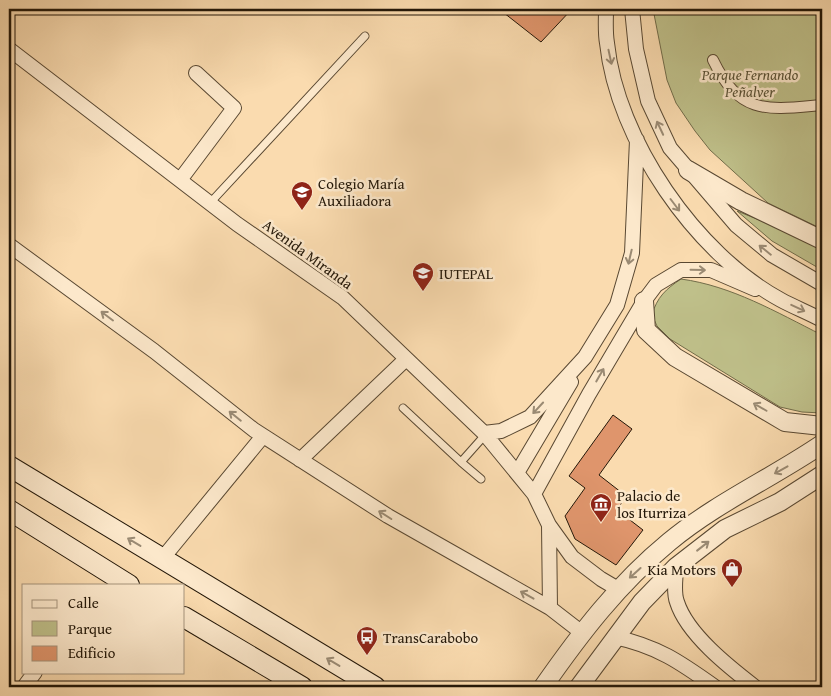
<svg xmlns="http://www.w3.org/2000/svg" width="831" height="696" viewBox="0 0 831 696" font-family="'Gentium Book Plus',serif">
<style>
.green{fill:#bfc08a;stroke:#716c49}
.building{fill:#df956c;stroke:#231708}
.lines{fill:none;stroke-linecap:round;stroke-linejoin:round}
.service-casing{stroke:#594832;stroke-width:9}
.pedestrian-casing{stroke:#594832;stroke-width:12}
.minor-casing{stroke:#594832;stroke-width:16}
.tertiary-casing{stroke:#594832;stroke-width:20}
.secondary-casing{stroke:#231708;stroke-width:22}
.service{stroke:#fce8cb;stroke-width:7}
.pedestrian{stroke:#fce8cb;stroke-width:10}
.minor{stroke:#fce8cb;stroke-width:14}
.tertiary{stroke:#fce8cb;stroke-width:18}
.secondary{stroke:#fce8cb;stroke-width:20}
.oneway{stroke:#9a8a73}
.labels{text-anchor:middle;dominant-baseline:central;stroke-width:5;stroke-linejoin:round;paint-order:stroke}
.park-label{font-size:15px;font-style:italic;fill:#5a5236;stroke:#fce8cb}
.poi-label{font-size:15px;fill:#231708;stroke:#fce8cb;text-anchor:start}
.street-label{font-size:15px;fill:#231708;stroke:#fce8cb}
</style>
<rect width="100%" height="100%" fill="#fadbaf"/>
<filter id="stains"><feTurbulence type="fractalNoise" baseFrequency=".004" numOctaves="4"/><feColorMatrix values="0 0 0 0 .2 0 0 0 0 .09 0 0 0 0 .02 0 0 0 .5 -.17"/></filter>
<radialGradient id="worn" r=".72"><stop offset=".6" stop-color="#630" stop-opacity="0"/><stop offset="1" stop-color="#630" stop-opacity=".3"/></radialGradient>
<path class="green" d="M653,9H822V229L768,203L710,150L695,131L676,103L667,80Z
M737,211L822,245V270L772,241Z
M681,279C732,286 776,312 822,335V413L802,412L780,407L670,339L657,326L652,315C657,297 666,289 681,279Z"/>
<path class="building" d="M499,9H572L541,42Z
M613,415L632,429L599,475L626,496L617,510L643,530L616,565L575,539L565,516L585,488L569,476Z"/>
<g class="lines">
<g class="service-casing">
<path id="service" d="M210,203L365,36
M403,408L461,462L485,435
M461,462L481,479"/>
</g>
<g class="pedestrian-casing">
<path id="pedestrian" d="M713,60C740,116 768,110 822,105"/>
</g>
<g class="minor-casing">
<path id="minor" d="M606,9C606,20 605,32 607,43C617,140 696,254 781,300C794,307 809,313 822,320
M632,9L636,49L648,101L670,148L736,225L772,255L822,284
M9,49L237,224L343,298L484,433L534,494L549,525L572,557L601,579L618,589
M180,180L234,108L196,73
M9,245L154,351L254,430L388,516L550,608L581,632
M484,433L501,431L530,417L585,357L617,305L632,253L637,140
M300,460L406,359
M517,473L571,382
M534,494L589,394L644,301L656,285L681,270H711L755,289
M549,525L550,608
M162,559L263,436
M676,567C676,577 673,592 677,602C687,634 729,667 755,687
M614,637C657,646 680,662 715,687
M24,687L35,672"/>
</g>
<g class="tertiary-casing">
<path id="tertiary" d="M688,170L741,201L822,240
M644,301L646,330L675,357L785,422L822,426
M543,687C580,634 618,584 669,542C716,503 772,478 822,444
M579,687L642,602L676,567L725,529L780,502L822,475"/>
</g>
<g class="secondary-casing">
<path id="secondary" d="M9,466L375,687
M9,510L129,585
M184,617L302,687"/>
</g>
<use href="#service" class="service"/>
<use href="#pedestrian" class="pedestrian"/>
<use href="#minor" class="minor"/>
<use href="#tertiary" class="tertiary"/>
<use href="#secondary" class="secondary"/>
</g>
<defs><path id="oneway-shaft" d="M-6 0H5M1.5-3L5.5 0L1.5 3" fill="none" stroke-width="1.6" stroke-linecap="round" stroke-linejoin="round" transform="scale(1.25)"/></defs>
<g class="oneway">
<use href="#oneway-shaft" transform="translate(610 57) rotate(78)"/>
<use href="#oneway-shaft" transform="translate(660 128) rotate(-115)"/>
<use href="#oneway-shaft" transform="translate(675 205) rotate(53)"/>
<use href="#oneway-shaft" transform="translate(765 250) rotate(-141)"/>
<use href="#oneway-shaft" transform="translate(630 257) rotate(103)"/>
<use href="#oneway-shaft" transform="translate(698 270) rotate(1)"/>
<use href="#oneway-shaft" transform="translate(798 308) rotate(25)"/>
<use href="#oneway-shaft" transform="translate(107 316) rotate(-143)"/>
<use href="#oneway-shaft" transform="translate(600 375) rotate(-60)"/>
<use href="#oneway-shaft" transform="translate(760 407) rotate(-150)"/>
<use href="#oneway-shaft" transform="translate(538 408) rotate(133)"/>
<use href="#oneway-shaft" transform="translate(235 416) rotate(-141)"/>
<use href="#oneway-shaft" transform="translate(781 470) rotate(151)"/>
<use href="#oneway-shaft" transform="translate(385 515) rotate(-148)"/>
<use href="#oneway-shaft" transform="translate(134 542) rotate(-149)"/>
<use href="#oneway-shaft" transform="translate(703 546) rotate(-38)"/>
<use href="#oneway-shaft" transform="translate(635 573) rotate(138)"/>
<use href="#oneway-shaft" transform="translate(527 595) rotate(-151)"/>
<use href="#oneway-shaft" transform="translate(333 662) rotate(-149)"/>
</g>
<defs>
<g id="university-pin" transform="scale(1.125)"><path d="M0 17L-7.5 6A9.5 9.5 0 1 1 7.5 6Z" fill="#8f2418" stroke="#fce8cb"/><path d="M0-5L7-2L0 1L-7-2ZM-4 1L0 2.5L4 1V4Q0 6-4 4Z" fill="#fff"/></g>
<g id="school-pin" transform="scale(1.125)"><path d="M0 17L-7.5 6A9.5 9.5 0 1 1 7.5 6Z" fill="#8f2418" stroke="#fce8cb"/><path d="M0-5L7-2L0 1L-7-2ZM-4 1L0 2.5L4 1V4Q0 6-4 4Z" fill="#fff"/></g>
<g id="museum-pin" transform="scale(1.125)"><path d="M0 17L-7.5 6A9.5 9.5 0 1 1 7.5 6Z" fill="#8f2418" stroke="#fce8cb"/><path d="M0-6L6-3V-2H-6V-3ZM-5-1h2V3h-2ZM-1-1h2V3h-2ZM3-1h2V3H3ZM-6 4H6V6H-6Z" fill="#fff"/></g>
<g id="shop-pin" transform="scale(1.125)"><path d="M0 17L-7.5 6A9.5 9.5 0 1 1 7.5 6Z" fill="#8f2418" stroke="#fce8cb"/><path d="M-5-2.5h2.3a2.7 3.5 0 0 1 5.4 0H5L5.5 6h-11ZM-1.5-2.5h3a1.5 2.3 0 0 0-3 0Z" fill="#fff"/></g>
<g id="bus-pin" transform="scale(1.125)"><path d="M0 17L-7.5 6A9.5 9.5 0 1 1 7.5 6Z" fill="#8f2418" stroke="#fce8cb"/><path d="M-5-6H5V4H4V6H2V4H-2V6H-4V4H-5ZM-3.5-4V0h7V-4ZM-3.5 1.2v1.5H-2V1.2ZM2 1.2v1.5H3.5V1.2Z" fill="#fff"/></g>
</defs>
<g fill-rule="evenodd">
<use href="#university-pin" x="302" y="192"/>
<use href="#school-pin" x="423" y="273"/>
<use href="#museum-pin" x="601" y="504"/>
<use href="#shop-pin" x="732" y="569"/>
<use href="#bus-pin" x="367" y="637"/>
</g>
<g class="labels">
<g class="park-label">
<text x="750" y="74">Parque Fernando<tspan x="750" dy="17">Peñalver</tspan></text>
</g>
<g class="poi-label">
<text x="318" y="183">Colegio María<tspan x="318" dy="17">Auxiliadora</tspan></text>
<text x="439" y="273">IUTEPAL</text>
<text x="617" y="495">Palacio de<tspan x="617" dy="17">los Iturriza</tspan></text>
<text x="716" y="569" text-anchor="end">Kia Motors</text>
<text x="383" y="637">TransCarabobo</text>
</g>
<g class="street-label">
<text transform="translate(308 254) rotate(36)">Avenida Miranda</text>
</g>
</g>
<rect width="831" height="696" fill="none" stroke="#fadbaf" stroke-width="30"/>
<rect x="10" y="10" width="811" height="676" fill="none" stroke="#231708" stroke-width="2.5"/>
<rect x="15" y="15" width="801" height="666" fill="none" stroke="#231708"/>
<rect x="22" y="584" width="162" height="90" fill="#fce8cb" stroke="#a5947d"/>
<rect x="32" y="600" width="25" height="8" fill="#fce8cb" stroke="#a5947d"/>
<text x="68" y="608" font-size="15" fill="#231708">Calle</text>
<rect x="32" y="621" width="25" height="15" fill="#bfc08a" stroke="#a5947d"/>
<text x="68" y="634" font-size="15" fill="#231708">Parque</text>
<rect x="32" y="646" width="25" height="15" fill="#df956c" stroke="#a5947d"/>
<text x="68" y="658" font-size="15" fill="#231708">Edificio</text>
<rect width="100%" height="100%" filter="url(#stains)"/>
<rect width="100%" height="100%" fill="url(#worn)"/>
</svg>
